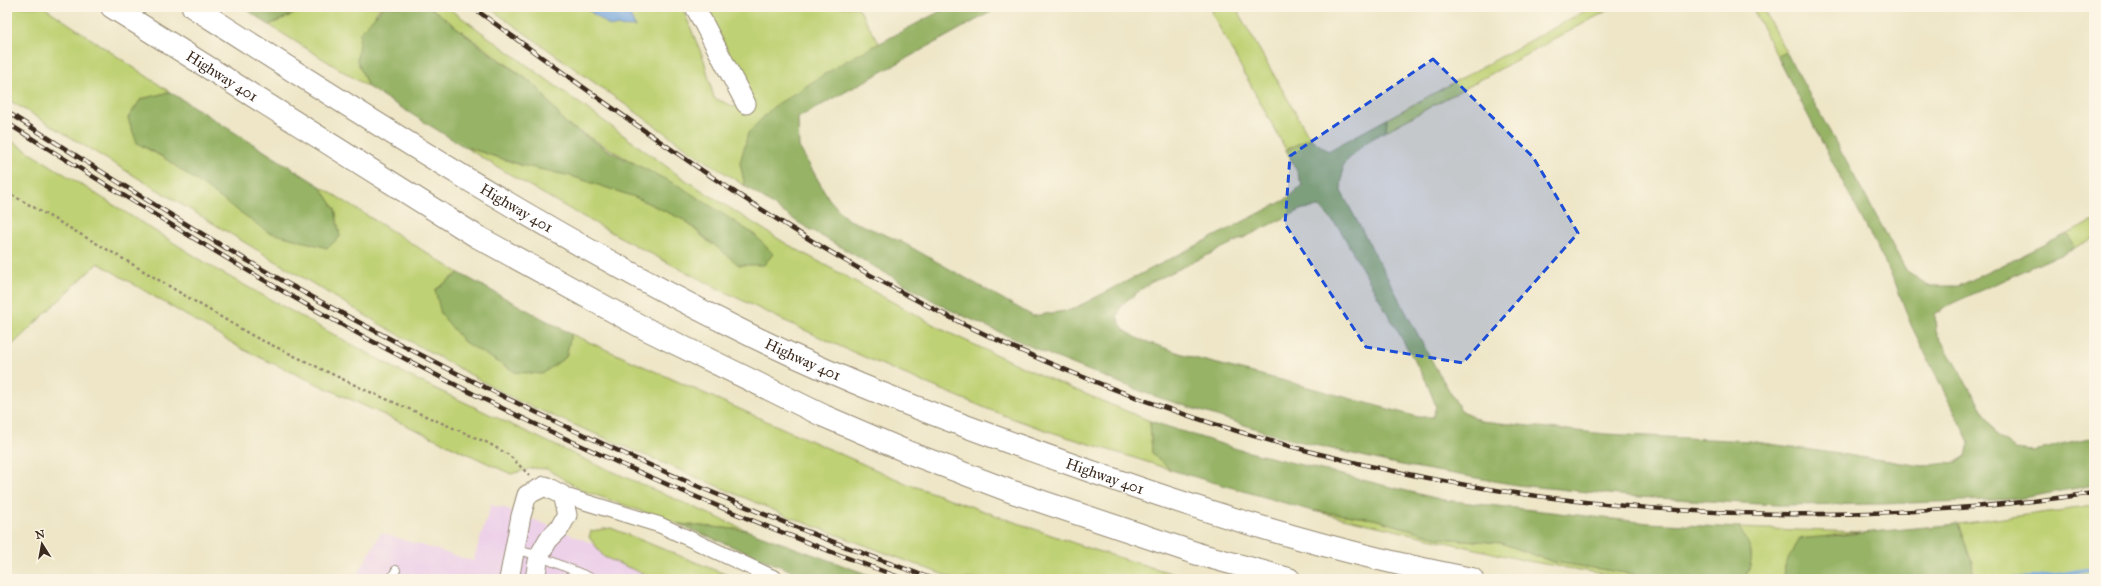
<svg xmlns="http://www.w3.org/2000/svg" width="2101" height="586" viewBox="0 0 2101 586" font-family="'IM FELL Great Primer',serif">
<style>
.built{fill:#edd1e9}
.green{fill:#bfd174;stroke:#7d7e49}
.forest{fill:#97b366;stroke:#696e42;fill-rule:evenodd}
.water{fill:#71a4dd;stroke:#56677e}
.lines{fill:none;stroke-linecap:round;stroke-linejoin:round}
.stream{stroke:#71a4dd;stroke-width:4.5}
.service-casing{stroke:#948872;stroke-width:10}
.minor-casing{stroke:#948872;stroke-width:17}
.tertiary-casing{stroke:#948872;stroke-width:21}
.motorway-casing{stroke:#948872;stroke-width:24}
.path{stroke:#948872;stroke-width:2.5;stroke-dasharray:3 3;stroke-linecap:butt}
.service{stroke:#fff;stroke-width:8}
.minor{stroke:#fff;stroke-width:15}
.tertiary{stroke:#fff;stroke-width:19}
.motorway{stroke:#fff;stroke-width:22}
.rail-casing{stroke:#3b2a1e;stroke-width:4.5}
.rail{stroke:#fcf5e5;stroke-width:3;stroke-dasharray:9;stroke-linecap:butt}
.marked{fill:#1d4ed8;fill-opacity:0.2;stroke:#1d4ed8;stroke-width:3;stroke-dasharray:8 5;stroke-linejoin:round}
.labels{text-anchor:middle;dominant-baseline:central;stroke-width:3;stroke-linejoin:round;paint-order:stroke}
.street-label{font-size:15px;fill:#3b2a1e;stroke:#fcf5e5}
</style>
<rect width="100%" height="100%" fill="#fcf5e5"/>
<filter id="ink" filterUnits="userSpaceOnUse"><feTurbulence type="fractalNoise" baseFrequency=".025" numOctaves="2"/><feDisplacementMap in="SourceGraphic" scale="8" xChannelSelector="R" yChannelSelector="G"/><feConvolveMatrix kernelMatrix="1 2 1 2 8 2 1 2 1" color-interpolation-filters="sRGB"/></filter>
<filter id="wash" filterUnits="userSpaceOnUse"><feTurbulence type="fractalNoise" baseFrequency=".012" numOctaves="4" result="noise"/><feDisplacementMap in="SourceGraphic" scale="16" xChannelSelector="R" yChannelSelector="G"/><feGaussianBlur stdDeviation="0.9" result="paint"/><feColorMatrix in="noise" values="0 0 0 0 0 0 0 0 0 0 0 0 0 0 0 0 0 1.4 0 .05"/><feComposite in="paint" operator="in"/></filter>
<g filter="url(#wash)">
<rect width="100%" height="100%" fill="#eee6c7"/>
<path class="built" d="M491,505L508,509L679,579H355L381,533L473,561Z"/>
<path class="green" d="M7,7H44L170,92L141,99L128,118L137,143L327,248L340,237L335,209L320,186L459,273L435,290L515,372L542,373L566,357L571,334L908,484L1085,547L1190,579H955L792,518L516,400L383,326L7,99Z
M309,7H383L377,11L357,60L368,87L269,25Z
M429,7H447L681,177L785,243L947,332L1040,375L1150,421L1152,453L1171,470C1119,452 1065,438 1014,419C983,408 953,394 923,382C763,316 611,237 463,146L521,165L571,176L635,197L684,220L712,245L641,167L566,124L536,86Z
M488,7H682L704,60L714,98L735,107L751,95L705,7H858L880,45L740,163L745,186L689,150Z
M1220,7H1240L1239,14L1310,138L1286,150L1211,12Z
M1592,7H1614L1386,131L1387,119Z
M1752,7H1762L1786,52L1777,56Z
M7,138L217,270L409,376L584,459L746,530L678,524L581,490L547,469L533,468L511,474L244,350L98,263L7,350Z
M2094,221V238L2074,248L2067,234Z
M2094,506V579H1974L1972,563L1958,524Z
M1309,510L1374,519L1440,538L1501,543L1554,562L1664,579H1633L1527,561Z
M611,528L737,579H655L604,557L589,537L591,531Z
M1739,528L1860,532L1833,535L1785,566L1784,579H1744C1756,557 1752,548 1739,528Z"/>
<path class="forest" d="M243,7H309L269,25Z
M383,7H429L437,12L481,47L536,86L566,124L611,152L681,187L755,235L773,254L764,265H739L684,220L635,197L571,176L521,165L463,146L368,87L357,60L360,33Z
M948,7H1000L798,118L799,147L829,199L847,219L900,241L1033,316L1071,310L1285,200L1302,185L1296,169L1286,150L1310,138L1328,151L1387,119L1386,131L1365,143L1343,165L1341,191L1438,372L1461,410L1481,421L1606,434L1749,441L1923,466L1956,462L1966,456L1969,442L1911,325L1895,282L1777,56L1786,52L1906,270L1927,286H1959L2067,234L2074,248L1953,303L1935,314L1936,332L1998,436L2015,449L2033,451L2094,438V485L2017,499L1883,504L1777,505L1639,497L1517,485L1396,464L1285,438L1148,394L1052,356L946,308L799,223L745,186L740,163L748,133L773,107L844,62ZM1320,207L1339,228L1426,381L1436,406L1433,417H1418L1293,383L1194,358L1139,339L1124,330L1117,317L1122,304L1150,283L1303,209Z
M170,92L320,186L335,209L340,237L327,248L268,232L163,157L137,143L128,118L141,99Z
M459,273L571,334L566,357L542,374L515,372L464,342L441,314L435,290Z
M1150,421L1237,449L1443,500L1649,523L1739,528C1752,548 1756,557 1744,579H1664L1554,562L1501,543L1440,538L1374,519L1309,510L1171,470L1152,453Z
M678,524L746,530L880,579H811Z
M1958,524L1972,563L1974,579H1784L1785,566L1798,539Z"/>
<path class="water" d="M584,7H627L635,27L610,26Z"/>
<g class="lines">
<path class="stream" d="M2014,579L2041,578L2094,569"/>
</g>
</g>
<g filter="url(#ink)">
<g class="lines">
<g class="service-casing">
<path id="service" d="M515,549L539,556L594,579
M391,579L396,570"/>
</g>
<g class="minor-casing">
<path id="minor" d="M562,495L660,525L776,579"/>
</g>
<g class="tertiary-casing">
<path id="tertiary" d="M695,7L746,104
M509,579L521,516L527,495L545,486L562,495L567,515L559,529L548,540L539,556L535,579"/>
</g>
<g class="motorway-casing">
<g id="motorway">
<path id="s1" d="M112,7L476,236L642,327L824,416L910,453L1010,491L1198,554L1289,579"/>
<path id="s2" d="M193,7C370,120 547,234 736,328C843,382 957,424 1070,464C1202,511 1334,553 1472,579"/>
</g>
</g>
<path class="path" d="M7,192L115,254L253,336L363,389L488,443L509,455L529,475"/>
<use href="#service" class="service"/>
<use href="#minor" class="minor"/>
<use href="#tertiary" class="tertiary"/>
<use href="#motorway" class="motorway"/>
<g class="rail-casing">
<path id="rail" d="M472,7C612,108 750,211 903,293C1265,487 1689,552 2094,493
M7,112C101,171 195,232 292,286C498,400 711,500 933,579
M7,123C126,197 245,272 368,339C540,432 720,512 904,579"/>
</g>
<use href="#rail" class="rail"/>
</g>
</g>
<path class="marked" d="M1433,59L1533,157L1578,233L1463,363L1366,347L1285,224L1290,156Z"/>
<g class="labels">
<g class="street-label">
<text stroke="none"><textPath href="#s1" startOffset="130">Highway 401</textPath></text>
<text stroke="none"><textPath href="#s2" startOffset="381">Highway 401</textPath></text>
<text stroke="none"><textPath href="#s2" startOffset="705">Highway 401</textPath></text>
<text stroke="none"><textPath href="#s2" startOffset="1029">Highway 401</textPath></text>
</g>
</g>
<rect width="2101" height="586" fill="none" stroke="#fcf5e5" stroke-width="24"/>
<g transform="translate(42 544) rotate(349)" stroke="#fcf5e5" stroke-width="3" paint-order="stroke">
<path d="M0-3L7 15L0 10L-7 15Z" fill="#3b2a1e"/>
<text y="-6" font-size="11" font-weight="bold" text-anchor="middle" fill="#3b2a1e">N</text>
</g>
</svg>
